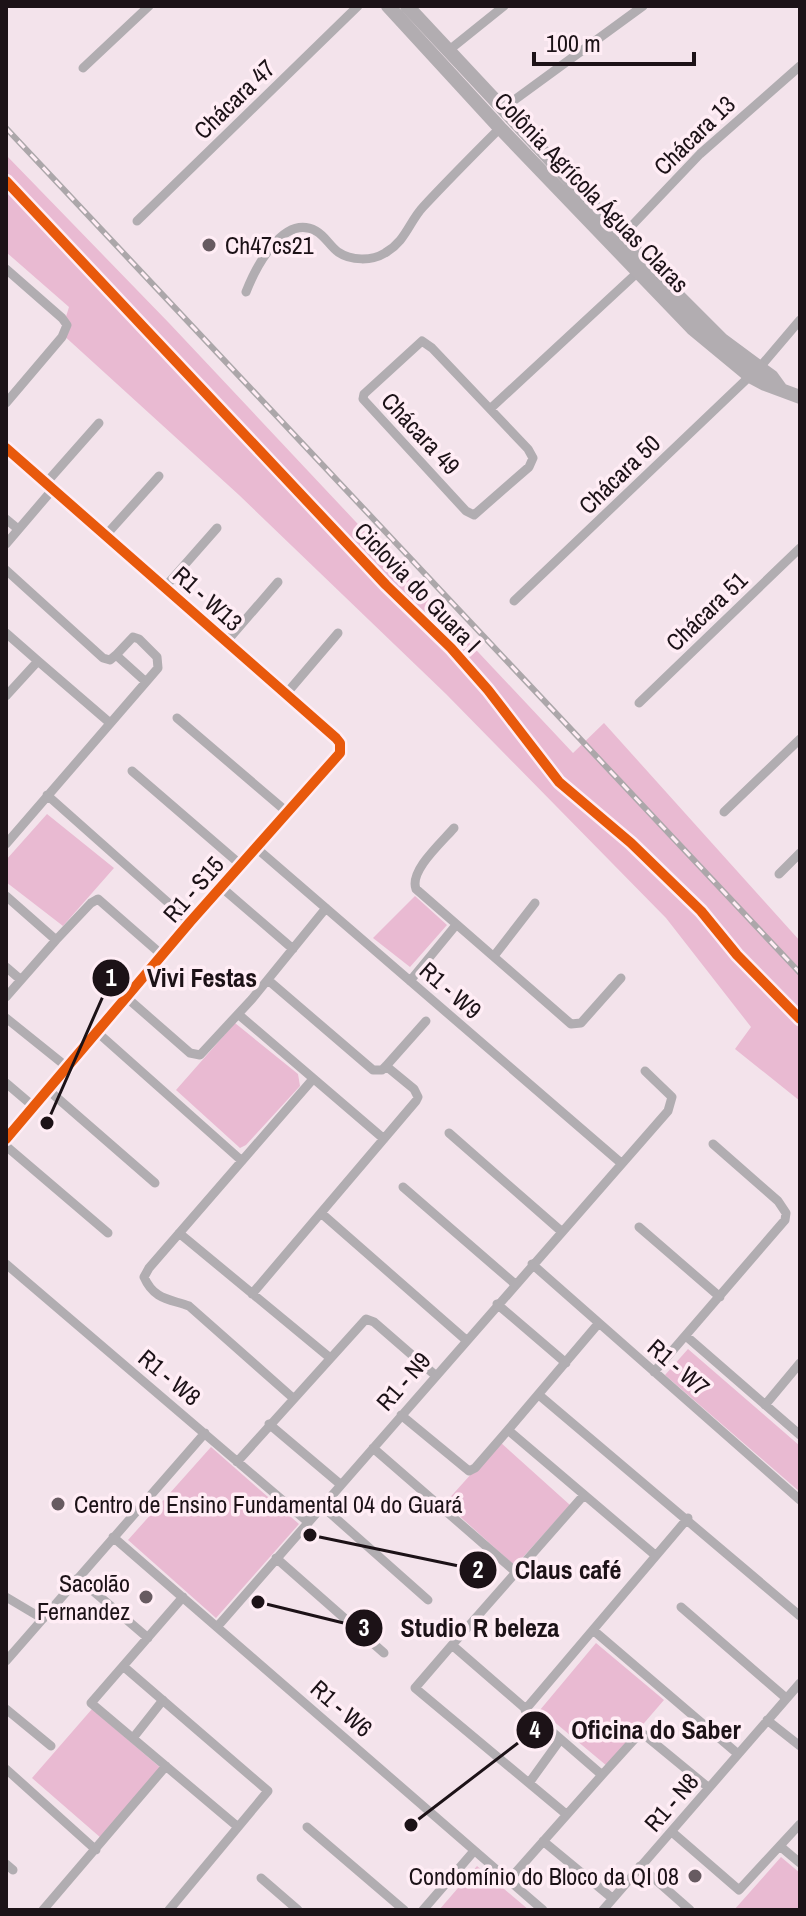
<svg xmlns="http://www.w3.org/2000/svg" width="806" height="1916" viewBox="0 0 806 1916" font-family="'Archivo Narrow',sans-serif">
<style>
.green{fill:#e9bad2}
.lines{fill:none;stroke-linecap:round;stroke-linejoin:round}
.minor{stroke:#b1adb1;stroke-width:9}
.secondary{stroke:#b2adb1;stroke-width:14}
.rail-casing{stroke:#aca7aa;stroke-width:6}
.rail{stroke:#ffedf5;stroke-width:3;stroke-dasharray:9;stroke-linecap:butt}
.cycleway-casing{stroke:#ffedf5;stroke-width:15}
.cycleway{stroke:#e8590c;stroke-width:10}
.poi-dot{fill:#675b61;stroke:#ffedf5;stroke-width:3}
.labels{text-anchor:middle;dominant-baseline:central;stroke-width:7;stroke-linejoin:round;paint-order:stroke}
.street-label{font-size:24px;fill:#1c1217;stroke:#ffedf5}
.poi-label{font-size:24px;fill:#1c1217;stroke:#ffedf5;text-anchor:start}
.leader{fill:none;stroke:#1c1217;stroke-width:3}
.callout-dot{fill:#1c1217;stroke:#ffedf5;stroke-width:3}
.mark-label{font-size:24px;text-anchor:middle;font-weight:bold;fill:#fff}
.callout-label{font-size:26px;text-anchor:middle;font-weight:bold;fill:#1c1217;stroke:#ffedf5;stroke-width:7;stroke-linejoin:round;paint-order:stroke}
</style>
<rect width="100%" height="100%" fill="#f3e3eb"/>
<path class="green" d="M6,155L169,323L573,753L604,723L800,941V1101L735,1049L751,1027L666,918L446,694L239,495L61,333L69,307L6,252Z
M47,814L114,868L63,926L6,882V860Z
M415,896L447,925L410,967L373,938Z
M235,1023L298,1074L300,1086L246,1145L240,1148L176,1090Z
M688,1349L800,1446V1492L665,1375Z
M500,1442L570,1505L515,1566L445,1503Z
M211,1447L299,1524L216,1618L128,1540Z
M596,1643L664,1700L607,1766L540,1710Z
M92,1709L162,1769L101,1838L32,1778Z
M781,1857L800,1873V1910H734Z
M477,1866L529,1910H439Z"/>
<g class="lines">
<path class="minor" d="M448,51L504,6
M83,68L149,6
M502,109L643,6
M137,221L358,6
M621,237L700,154L800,66
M6,269L62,318L67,325L62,337L6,403
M246,292C255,269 283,213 316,231C325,236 330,246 338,252C351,261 372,261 385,253C406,241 409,222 423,207C448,180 474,154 500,128
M760,367L800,320
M490,409L528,449L533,458L529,467L474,515L466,511L363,399L364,394L422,341L432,348L490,409L638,272
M6,448L336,738L340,743V753L190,922L6,1139
M46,483L99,423
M6,519L18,529
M106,535L159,476
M6,544L53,489
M6,570L103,658L110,660L116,655
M165,587L217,528
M514,601L750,376
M6,633L38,661L6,696
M227,641L278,582
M38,661L110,723
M286,694L338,633
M639,703L800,548
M177,718L287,812
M132,771L241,865
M47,795L190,922
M724,812L800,739
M454,828C442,842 409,871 416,889L571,1024L581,1023L621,978
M6,844L146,682L158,668L157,657L139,639L133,637L116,655L146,682
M255,847L621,1163
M779,874L800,853
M221,887L293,949
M6,896L56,940L6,997
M56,940L91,903L98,899L162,955
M494,956L535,903
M6,967L21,980
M268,980L373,1070H382L386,1066L426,1021
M410,981L456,925
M126,997L190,1053L200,1055L252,999L326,908
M238,1014L384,1139
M6,1018L67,1067
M97,1032L242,1161
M6,1083L33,1106
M47,1089L155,1183
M449,1133L561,1231
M6,1146L108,1233
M403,1187L515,1284
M321,1213L466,1340
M639,1227L720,1297
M179,1233L329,1357
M6,1264L308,1522
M532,1264L800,1500
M252,1294L416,1101L418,1097L414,1089L386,1066
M497,1304L566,1363
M598,1324L508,1430L655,1555
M686,1336L800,1435
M654,1372L785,1220L786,1213L778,1201L713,1144
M539,1395L800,1616
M293,1398L189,1306C170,1299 154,1300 144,1277L149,1268L313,1079
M765,1405L800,1363
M401,1415L469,1471L475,1468L508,1430
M269,1424L340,1484
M373,1448L517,1573
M237,1462L366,1319L374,1322L435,1375
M322,1506L428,1600
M113,1537L543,1910
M276,1558L384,1653
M78,1578L148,1638
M6,1597L43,1619
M183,1597L91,1703L238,1827
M681,1607L786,1698
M217,1627L668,1111L672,1097L645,1071
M593,1630L738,1754
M452,1645L415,1688L566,1814
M6,1661L205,1433
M123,1666L268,1791L169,1910
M6,1709L51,1746
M525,1710L688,1518
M767,1720L800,1746
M133,1738L163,1700
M6,1769L96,1850
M602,1775L641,1732L709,1788
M529,1783L560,1740
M307,1827L404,1910
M672,1832L739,1890L800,1824
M543,1841L612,1898
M781,1847L800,1863
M6,1864L13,1870
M640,1866L690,1910
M261,1878L298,1910
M509,1880L602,1775L452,1645L584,1495
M43,1910L166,1766
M423,1910L474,1851
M603,1910L800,1683"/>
<path class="secondary" d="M388,6L500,128L692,328L750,376L765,384L800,397
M407,6L673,291L722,340L772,377L780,388"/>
<g class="rail-casing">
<path id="rail" d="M6,128L800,973"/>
</g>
<use href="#rail" class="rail"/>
<g class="cycleway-casing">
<path id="cycleway" d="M6,181L386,585L451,648L488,690L559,782L631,843L701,911L737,955L800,1019
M6,448L336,738L340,743V753L190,922L6,1139"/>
</g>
<use href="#cycleway" class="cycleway"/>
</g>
<g class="poi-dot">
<circle cx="209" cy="245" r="8"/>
<circle cx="58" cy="1504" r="8"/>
<circle cx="146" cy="1597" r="8"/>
<circle cx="695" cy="1876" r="8"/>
</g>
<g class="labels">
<g class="street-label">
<text transform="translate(234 99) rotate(-44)">Chácara 47</text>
<text transform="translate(694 135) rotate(-44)">Chácara 13</text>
<text transform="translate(592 192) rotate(46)">Colônia Agrícola Águas Claras</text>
<text transform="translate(421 433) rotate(47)">Chácara 49</text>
<text transform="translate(619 474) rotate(-44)">Chácara 50</text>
<text transform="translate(418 587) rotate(46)">Ciclovia do Guara I</text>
<text transform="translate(208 598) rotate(42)">R1 - W13</text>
<text transform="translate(706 611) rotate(-44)">Chácara 51</text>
<text transform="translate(193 889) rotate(-49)">R1 - S15</text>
<text transform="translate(451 990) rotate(41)">R1 - W9</text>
<text transform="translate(679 1367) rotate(41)">R1 - W7</text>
<text transform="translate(170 1377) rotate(40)">R1 - W8</text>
<text transform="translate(403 1381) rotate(-49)">R1 - N9</text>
<text transform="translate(342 1708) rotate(41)">R1 - W6</text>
<text transform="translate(671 1802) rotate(-49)">R1 - N8</text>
</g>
<g class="poi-label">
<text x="225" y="245">Ch47cs21</text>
<text x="74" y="1504">Centro de Ensino Fundamental 04 do Guará</text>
<text x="130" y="1583" text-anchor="end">Sacolão<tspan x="130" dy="28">Fernandez</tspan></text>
<text x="679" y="1876" text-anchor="end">Condomínio do Bloco da QI 08</text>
</g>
</g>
<path class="leader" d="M47 1123L111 978M310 1535L478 1570M258 1602L364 1628M411 1825L535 1730"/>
<g class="callout-dot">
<circle cx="47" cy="1123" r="8"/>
<circle cx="310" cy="1535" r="8"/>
<circle cx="258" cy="1602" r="8"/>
<circle cx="411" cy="1825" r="8"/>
<circle cx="111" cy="978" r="20"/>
<circle cx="478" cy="1570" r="20"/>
<circle cx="364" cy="1628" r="20"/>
<circle cx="535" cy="1730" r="20"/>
</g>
<g class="mark-label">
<text x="111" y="986">1</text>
<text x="478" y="1578">2</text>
<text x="364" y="1636">3</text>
<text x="535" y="1738">4</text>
</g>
<g class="callout-label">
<text x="202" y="987">Vivi Festas</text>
<text x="568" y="1579">Claus café</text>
<text x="480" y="1637">Studio R beleza</text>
<text x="656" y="1739">Oficina do Saber</text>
</g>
<rect width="806" height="1916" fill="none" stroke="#1c1217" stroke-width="16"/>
<path d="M534 52v12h160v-12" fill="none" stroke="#1c1217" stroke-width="4"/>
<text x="546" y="52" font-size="24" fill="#1c1217" stroke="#ffedf5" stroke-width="6" paint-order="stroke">100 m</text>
</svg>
